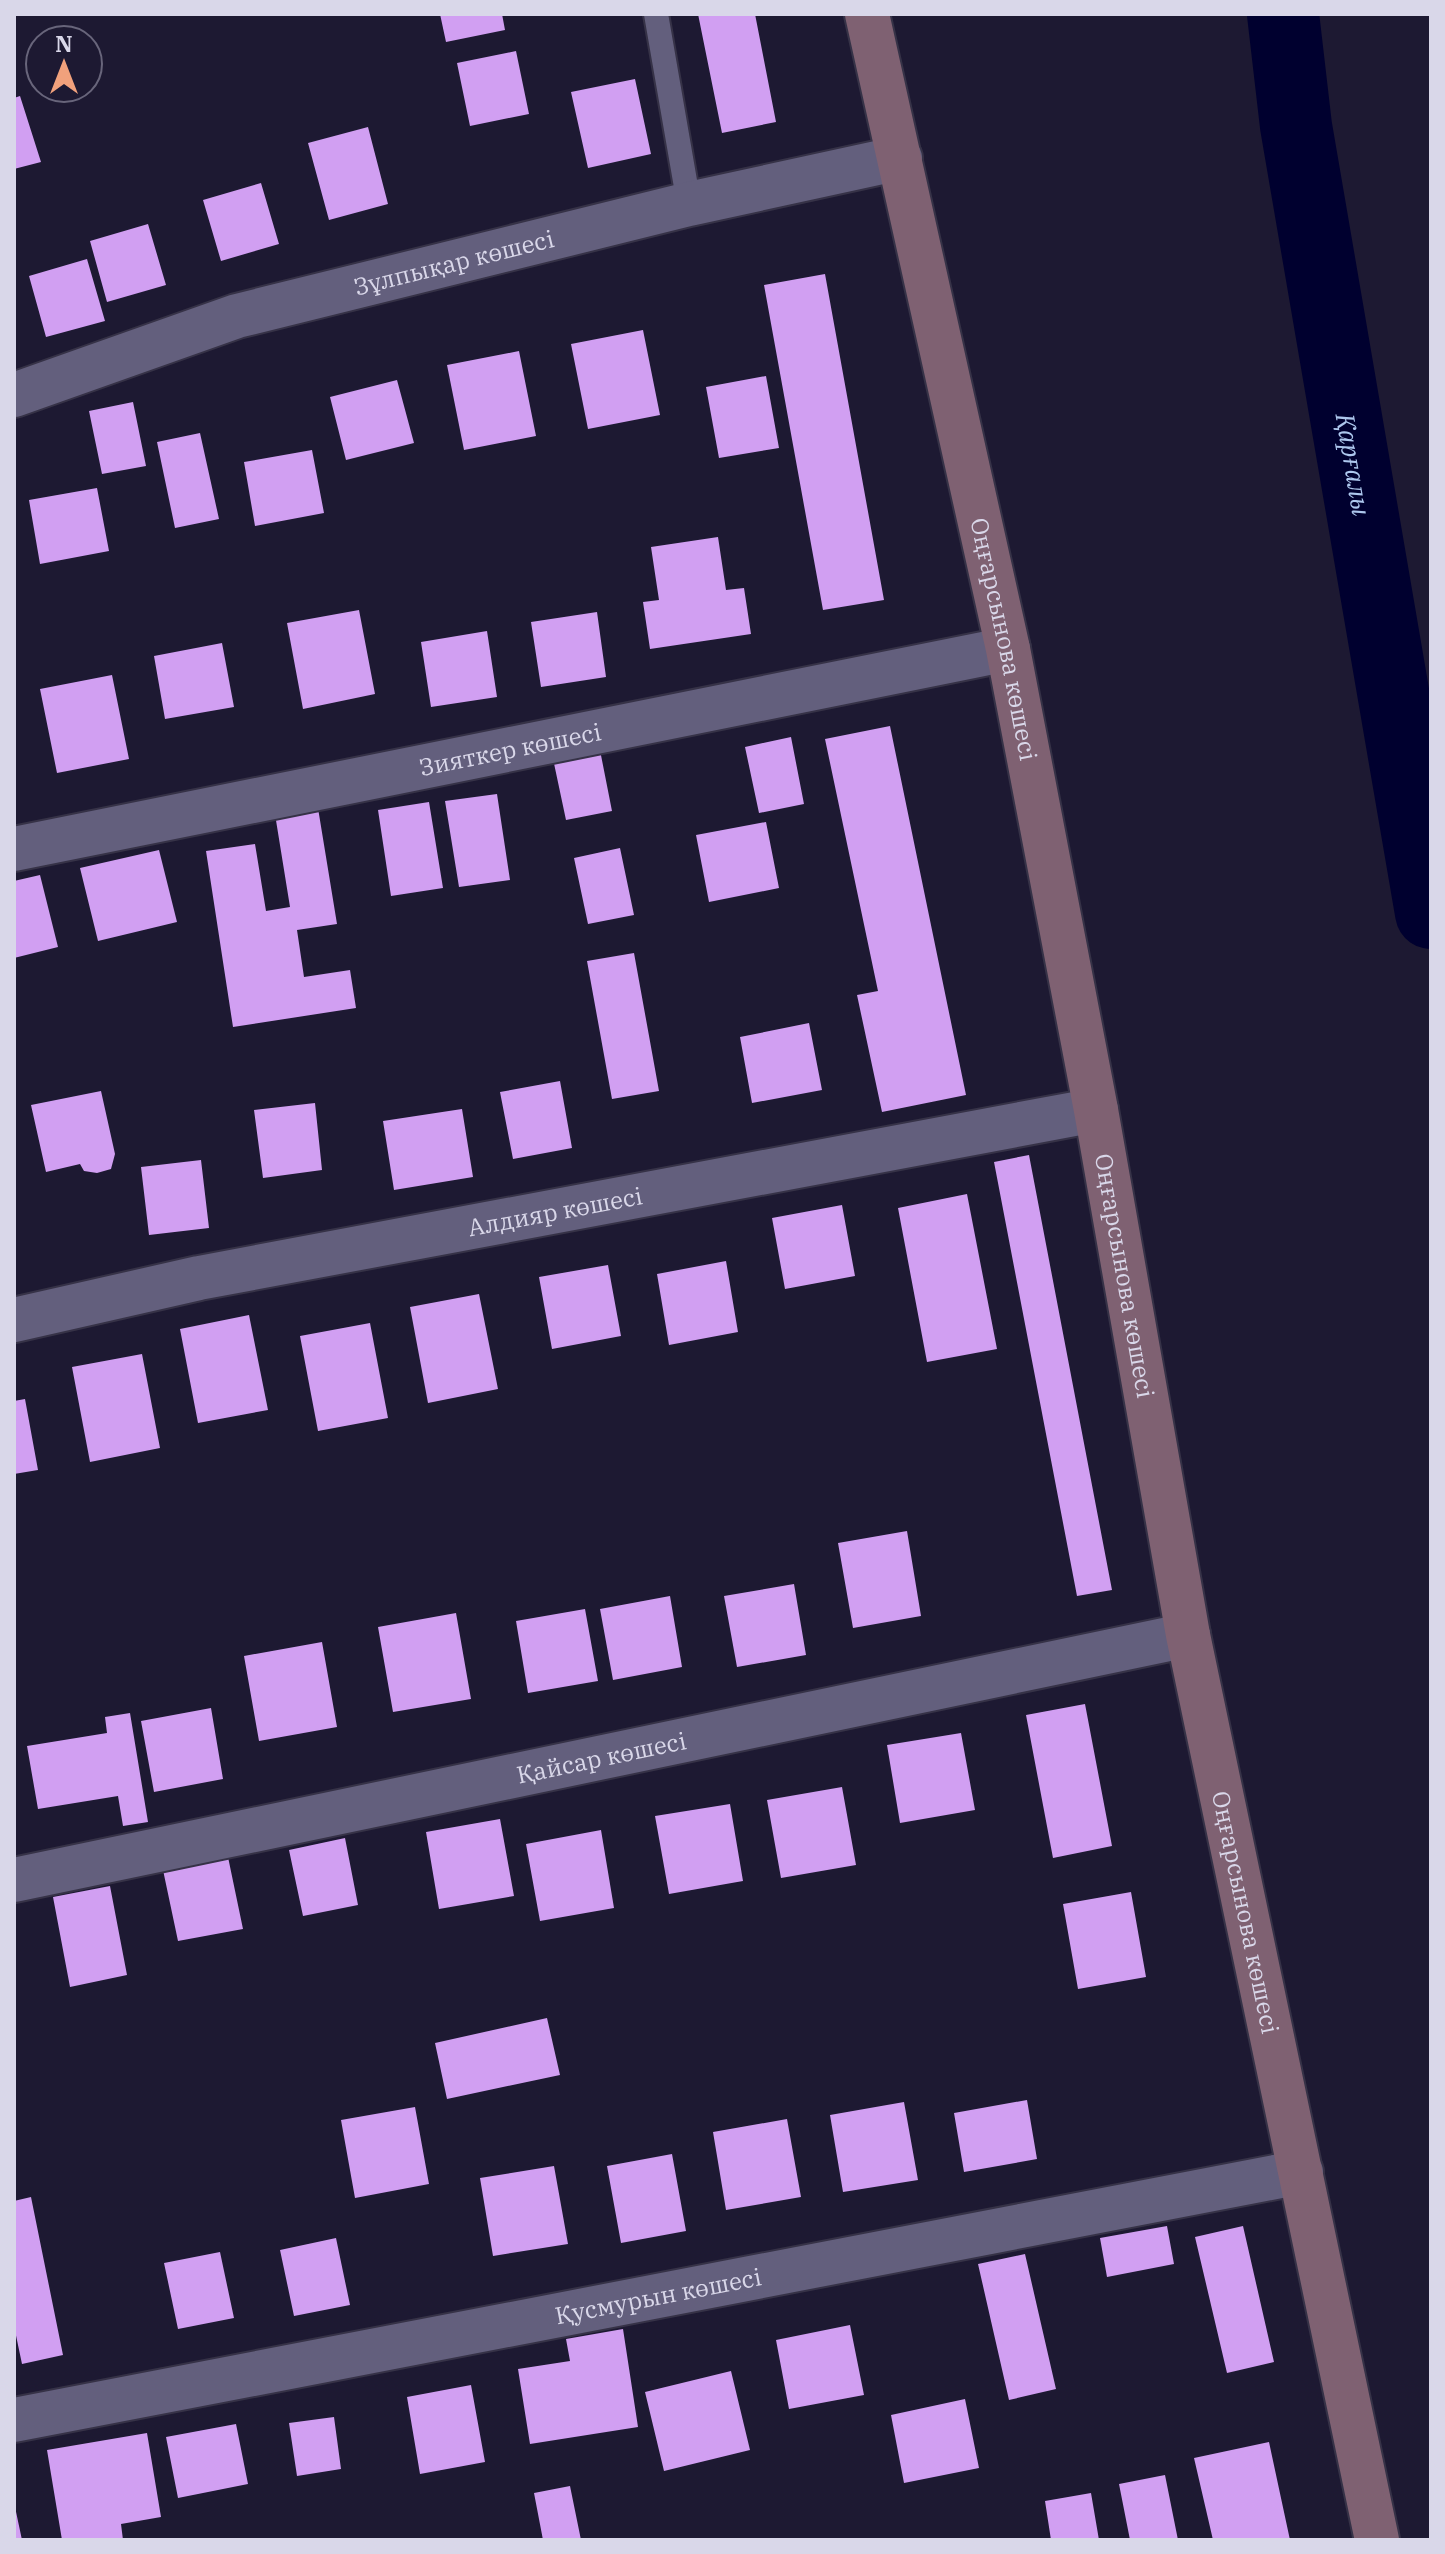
<svg xmlns="http://www.w3.org/2000/svg" width="1445" height="2554" viewBox="0 0 1445 2554" font-family="'IBM Plex Serif',serif">
<style>
.lines{fill:none;stroke-linecap:round;stroke-linejoin:round}
.river{stroke:#00002f;stroke-width:72}
.building{fill:#d19ff2}
.lane-casing{stroke:#363247;stroke-width:28}
.street-casing{stroke:#363247;stroke-width:48}
.secondary-casing{stroke:#363247;stroke-width:48}
.lane{stroke:#635f7d;stroke-width:24}
.street{stroke:#635f7d;stroke-width:44}
.secondary{stroke:#7f6172;stroke-width:44}
.labels{text-anchor:middle;dominant-baseline:central;stroke-width:8;stroke-linejoin:round;paint-order:stroke}
.street-label{font-size:24px;fill:#d9d7e9;stroke:#1d1932}
.water-label{font-size:26px;font-style:italic;fill:#adc7ee;stroke:#1d1932}
</style>
<rect width="100%" height="100%" fill="#1d1932"/>
<g class="lines">
<path class="river" id="s1" d="M1283,14L1296,126L1431,913"/>
</g>
<path class="building" d="M440,14H502L505,30L446,42Z
M698,14H755L776,122L722,133Z
M516,51L529,114L470,126L457,63Z
M635,79L651,154L588,168L571,92Z
M20,96L41,162L14,169V98Z
M368,127L388,204L329,220L308,143Z
M261,183L279,244L221,261L203,200Z
M148,224L166,285L107,302L90,241Z
M87,259L105,321L46,337L29,276Z
M825,274L884,600L823,610L764,285Z
M643,330L660,415L588,429L571,344Z
M519,351L536,436L464,450L447,365Z
M766,376L779,448L719,458L706,387Z
M397,380L414,443L346,460L330,397Z
M133,402L146,466L102,474L89,411Z
M200,433L219,519L175,528L157,442Z
M312,450L324,513L255,526L244,462Z
M97,488L109,551L40,564L29,500Z
M718,537L726,590L744,588L751,634L650,649L643,602L659,600L651,547Z
M359,610L375,694L303,709L287,623Z
M597,612L606,677L541,687L531,622Z
M487,631L497,697L431,707L421,642Z
M222,643L234,707L165,719L154,656Z
M112,675L129,759L57,773L40,689Z
M890,726L966,1095L882,1112L857,995L878,991L825,739Z
M791,737L804,804L759,813L745,747Z
M599,745L612,811L566,820L552,754Z
M497,794L510,880L459,887L445,801Z
M317,802L337,924L297,930L304,977L350,970L356,1008L233,1027L206,851L255,844L266,911L290,907L274,808Z
M429,802L443,888L391,896L378,810Z
M766,822L779,888L709,902L696,835Z
M620,848L634,915L588,924L574,858Z
M159,850L177,922L98,941L80,868Z
M40,875L58,947L14,958V881Z
M634,953L659,1091L612,1099L587,961Z
M809,1023L822,1090L752,1103L740,1037Z
M560,1081L572,1148L513,1159L500,1092Z
M101,1091L115,1154L111,1169L97,1173L84,1171L80,1164L46,1172L31,1105Z
M315,1103L322,1170L263,1178L254,1110Z
M462,1109L473,1177L394,1190L383,1121Z
M1029,1155L1112,1590L1077,1596L994,1162Z
M201,1160L209,1228L149,1235L141,1167Z
M967,1194L997,1349L927,1362L898,1208Z
M842,1205L855,1276L785,1289L772,1218Z
M726,1261L738,1332L669,1345L657,1274Z
M608,1265L621,1336L552,1349L539,1277Z
M479,1294L498,1389L428,1403L410,1307Z
M249,1315L268,1410L198,1423L180,1329Z
M370,1323L388,1418L318,1431L300,1336Z
M142,1354L160,1448L90,1462L72,1367Z
M25,1399L38,1470L14,1474V1401Z
M907,1531L921,1616L853,1628L838,1543Z
M794,1584L806,1655L737,1667L724,1596Z
M670,1596L682,1667L613,1680L600,1609Z
M585,1609L598,1681L528,1693L516,1621Z
M456,1613L471,1699L393,1712L378,1627Z
M322,1642L337,1727L259,1741L244,1656Z
M1085,1704L1112,1846L1053,1858L1026,1715Z
M211,1708L223,1779L154,1792L141,1721Z
M130,1713L148,1822L123,1826L118,1796L38,1809L27,1746L107,1733L105,1717Z
M961,1733L975,1810L900,1823L887,1745Z
M842,1787L856,1865L781,1878L767,1800Z
M730,1804L743,1881L669,1894L655,1816Z
M500,1819L514,1896L439,1909L426,1832Z
M601,1830L614,1908L540,1921L526,1844Z
M345,1838L358,1905L303,1916L289,1850Z
M228,1857L243,1929L178,1941L163,1870Z
M110,1886L127,1975L70,1987L53,1897Z
M1131,1892L1146,1977L1078,1989L1063,1904Z
M547,2018L560,2075L447,2099L435,2043Z
M1027,2100L1037,2159L964,2172L954,2113Z
M904,2102L918,2180L843,2192L830,2115Z
M415,2107L429,2184L355,2198L341,2120Z
M787,2119L801,2197L726,2210L713,2132Z
M672,2154L686,2231L621,2243L607,2166Z
M554,2166L568,2244L493,2256L480,2178Z
M31,2197L63,2355L22,2364L14,2326V2201Z
M1167,2226L1174,2264L1107,2277L1100,2238Z
M1243,2226L1274,2362L1227,2373L1195,2237Z
M336,2238L350,2305L294,2316L280,2250Z
M220,2252L234,2318L178,2329L164,2263Z
M1025,2254L1056,2389L1009,2400L978,2264Z
M850,2325L864,2395L789,2409L776,2340Z
M623,2329L638,2427L530,2444L518,2369L570,2361L566,2339Z
M731,2371L750,2450L664,2471L645,2392Z
M471,2385L485,2462L420,2474L407,2397Z
M965,2399L979,2468L904,2483L891,2415Z
M334,2417L341,2469L297,2476L289,2423Z
M236,2424L248,2484L178,2498L166,2437Z
M147,2433L161,2517L121,2524L123,2540H62L47,2450Z
M1269,2442L1290,2540H1213L1194,2458Z
M1165,2475L1178,2540H1130L1119,2484Z
M570,2486L581,2540H543L534,2493Z
M1091,2493L1099,2540H1051L1045,2501Z
M14,2507H15L22,2540H14Z"/>
<g class="lines">
<g class="lane-casing">
<path id="lane" d="M656,14L689,204"/>
</g>
<g class="street-casing">
<g id="street">
<path id="s2" d="M14,395L237,316L689,204L900,158"/>
<path id="s3" d="M14,849L1008,649"/>
<path id="s4" d="M14,1320L199,1278L1096,1110"/>
<path id="s5" d="M14,1880L1188,1635"/>
<path id="s6" d="M14,2420L1301,2172"/>
</g>
</g>
<g class="secondary-casing">
<g id="secondary">
<path id="s7" d="M867,14L1008,649L1096,1110L1188,1635L1377,2540"/>
</g>
</g>
<use href="#lane" class="lane"/>
<use href="#street" class="street"/>
<use href="#secondary" class="secondary"/>
</g>
<g class="labels">
<g class="street-label">
<text stroke="none"><textPath href="#s2" startOffset="460">Зұлпықар көшесі</textPath></text>
<text stroke="none"><textPath href="#s7" startOffset="640">Оңғарсынова көшесі</textPath></text>
<text stroke="none"><textPath href="#s3" startOffset="506">Зияткер көшесі</textPath></text>
<text stroke="none"><textPath href="#s4" startOffset="552">Алдияр көшесі</textPath></text>
<text stroke="none"><textPath href="#s7" startOffset="1288">Оңғарсынова көшесі</textPath></text>
<text stroke="none"><textPath href="#s5" startOffset="600">Қайсар көшесі</textPath></text>
<text stroke="none"><textPath href="#s7" startOffset="1936">Оңғарсынова көшесі</textPath></text>
<text stroke="none"><textPath href="#s6" startOffset="656">Қусмурын көшесі</textPath></text>
</g>
<g class="water-label">
<text stroke="none"><textPath href="#s1" startOffset="456">Қарғалы</textPath></text>
</g>
</g>
<rect width="1445" height="2554" fill="none" stroke="#d9d7e9" stroke-width="32"/>
<g transform="translate(64 64)"><circle r="38" fill="#1d1932" stroke="#68657b" stroke-width="2"/>
<path d="M0-6L14 30L0 20L-14 30Z" fill="#f1a17c"/>
<text y="-12" font-size="22" font-weight="bold" text-anchor="middle" fill="#d9d7e9">N</text>
</g>
</svg>
